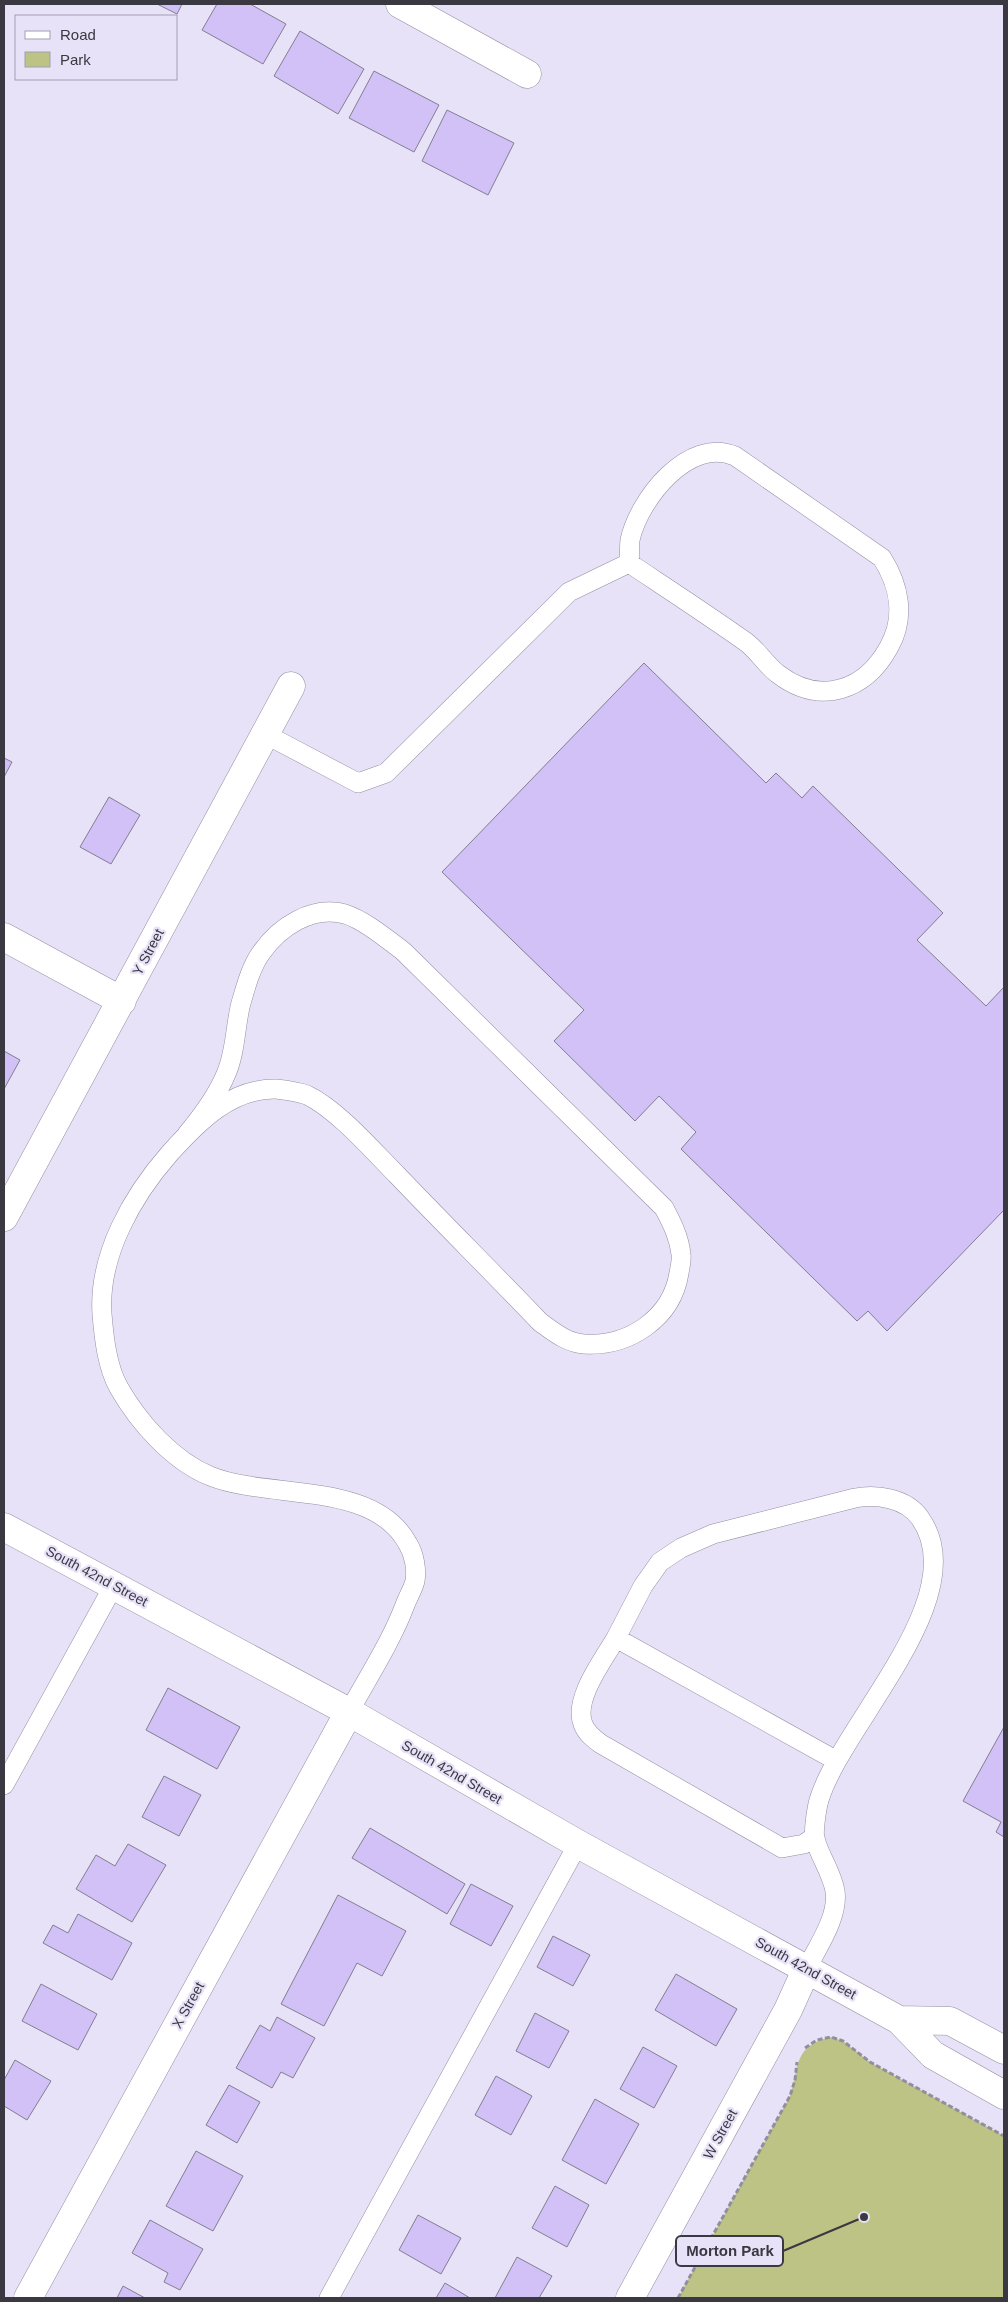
<svg xmlns="http://www.w3.org/2000/svg" width="1008" height="2302" viewBox="0 0 1008 2302" font-family="Arial,sans-serif">
<style>
.green{fill:#bdc385}
.building{fill:#d1c1f7;stroke:#837e91}
.lines{fill:none;stroke-linecap:round;stroke-linejoin:round}
.lane-casing{stroke:#948ea2;stroke-width:20}
.street-casing{stroke:#948ea2;stroke-width:29}
.secondary-casing{stroke:#948ea2;stroke-width:29}
.path{stroke:#928e9d;stroke-width:3;stroke-dasharray:5 2.5;stroke-linecap:butt}
.lane{stroke:#fff;stroke-width:19}
.street{stroke:#fff;stroke-width:28}
.secondary{stroke:#fff;stroke-width:28}
.labels{text-anchor:middle;dominant-baseline:central;stroke-width:4.5;stroke-linejoin:round;paint-order:stroke}
.street-label{font-size:14px;fill:#3a3840;stroke:#e8e2f8}
.leader{fill:none;stroke:#3a3840;stroke-width:2}
.callout-dot{fill:#3a3840;stroke:#e8e2f8;stroke-width:2}
.callout{fill:#e8e2f8;stroke:#3a3840;stroke-width:2}
.callout-label{font-size:15px;text-anchor:middle;font-weight:bold;fill:#3a3840}
</style>
<rect width="100%" height="100%" fill="#e8e2f8"/>
<path class="green" d="M831,2037L843,2041L870,2062L1004,2136V2298H678L790,2096C800,2065 793,2046 831,2037Z"/>
<path class="building" d="M157,4H182L177,14Z
M217,4H250L286,24L263,64L202,30Z
M300,31L364,69L338,114L274,76Z
M374,71L439,105L414,152L349,118Z
M447,110L514,143L488,195L422,161Z
M644,663L766,783L776,773L802,798L813,786L943,913L917,940L986,1006L1004,987V1210L887,1331L868,1311L857,1321L681,1149L696,1132L659,1096L635,1121L554,1041L584,1010L442,872Z
M4,758L12,762L4,777Z
M109,797L140,815L111,864L80,847Z
M4,1051L20,1060L4,1089Z
M168,1688L240,1727L217,1769L146,1730Z
M1004,1727V1837L996,1832L1001,1822L963,1801Z
M164,1776L201,1795L179,1836L142,1817Z
M370,1828L465,1884L447,1914L352,1858Z
M128,1844L166,1865L132,1922L76,1889L96,1855L115,1866Z
M471,1884L513,1906L491,1946L450,1924Z
M338,1895L406,1931L382,1976L357,1963L324,2026L281,2004Z
M78,1914L132,1943L112,1980L43,1943L53,1925L68,1933Z
M553,1936L590,1955L573,1986L537,1967Z
M676,1974L737,2009L716,2046L655,2010Z
M41,1984L97,2014L78,2050L22,2021Z
M535,2013L569,2031L549,2068L516,2051Z
M277,2017L315,2038L293,2078L281,2072L272,2088L236,2068L260,2025L270,2031Z
M643,2047L677,2066L654,2108L620,2089Z
M15,2060L51,2081L27,2120L4,2106V2080Z
M496,2076L532,2096L511,2135L475,2115Z
M229,2085L260,2102L237,2143L206,2125Z
M595,2099L639,2124L606,2184L562,2160Z
M196,2151L243,2176L213,2231L166,2206Z
M555,2186L589,2205L567,2247L532,2228Z
M418,2215L461,2238L441,2274L399,2250Z
M150,2220L203,2249L180,2290L164,2282L168,2273L132,2253Z
M517,2257L552,2276L539,2298H495Z
M445,2283L470,2298H436Z
M123,2286L145,2298H117Z"/>
<g class="lines">
<g class="lane-casing">
<path id="lane" d="M265,734L358,783L386,773L569,592L629,563C668,589 708,615 746,642C758,651 766,665 778,674C820,706 865,691 889,647C906,617 899,585 882,558L735,456C689,436 639,499 630,540C629,547 630,556 629,563
M187,1134C202,1116 217,1096 226,1074C236,1051 235,1026 241,1003C246,986 251,967 261,953C279,927 312,905 345,914C364,920 387,939 403,951L664,1208C672,1223 679,1237 681,1254C682,1260 680,1267 679,1273C672,1318 629,1347 584,1344C567,1343 554,1332 540,1322C493,1273 445,1225 398,1176C373,1151 338,1110 307,1095C299,1092 285,1090 276,1089C231,1088 198,1122 170,1153C133,1195 98,1255 102,1314C104,1338 107,1367 119,1388C139,1423 173,1461 210,1476C269,1500 374,1480 408,1544C414,1554 417,1569 415,1581C413,1589 408,1597 405,1605C391,1642 368,1677 349,1712
M616,1638C604,1659 573,1699 583,1724C586,1733 594,1739 601,1744L782,1848L804,1844L814,1837
M4,1785L114,1585
M807,1968C818,1946 839,1916 835,1891C832,1872 818,1854 815,1838C813,1831 817,1807 819,1800C842,1724 976,1596 920,1518C906,1498 877,1494 855,1498L713,1534L681,1548L660,1562L643,1586L616,1638L837,1761
M329,2298L578,1844"/>
</g>
<g class="street-casing">
<path id="street" d="M400,4L527,74
M4,937L122,1001
M4,1217L291,686
M28,2298L349,1712
M630,2298L788,2010L807,1968"/>
</g>
<g class="secondary-casing">
<path id="secondary" d="M4,1527L349,1712L578,1844L899,2020L933,2055L1004,2095
M899,2020L950,2021L1004,2050"/>
</g>
<path class="path" d="M805,2048L817,2040L831,2037L843,2041L870,2062L1004,2136
M678,2298L790,2096L795,2080L797,2062"/>
<use href="#lane" class="lane"/>
<use href="#street" class="street"/>
<use href="#secondary" class="secondary"/>
</g>
<g class="labels">
<g class="street-label">
<text transform="translate(148 952) rotate(-62)">Y Street</text>
<text transform="translate(97 1576) rotate(28)">South 42nd Street</text>
<text transform="translate(452 1772) rotate(30)">South 42nd Street</text>
<text transform="translate(806 1968) rotate(29)">South 42nd Street</text>
<text transform="translate(188 2005) rotate(-61)">X Street</text>
<text transform="translate(720 2134) rotate(-61)">W Street</text>
</g>
</g>
<path class="leader" d="M864 2217L783 2251"/>
<circle class="callout-dot" cx="864" cy="2217" r="5"/>
<rect class="callout" x="676" y="2236" width="107" height="30" rx="5"/>
<g class="callout-label">
<text x="730" y="2256">Morton Park</text>
</g>
<rect width="1008" height="2302" fill="none" stroke="#3a3840" stroke-width="10"/>
<rect x="15" y="15" width="162" height="65" fill="#e8e2f8" stroke="#a29eae"/>
<rect x="25" y="31" width="25" height="8" fill="#ffffff" stroke="#a29eae"/>
<text x="60" y="40" font-size="15" fill="#3a3840">Road</text>
<rect x="25" y="52" width="25" height="15" fill="#bdc385" stroke="#a29eae"/>
<text x="60" y="65" font-size="15" fill="#3a3840">Park</text>
</svg>
